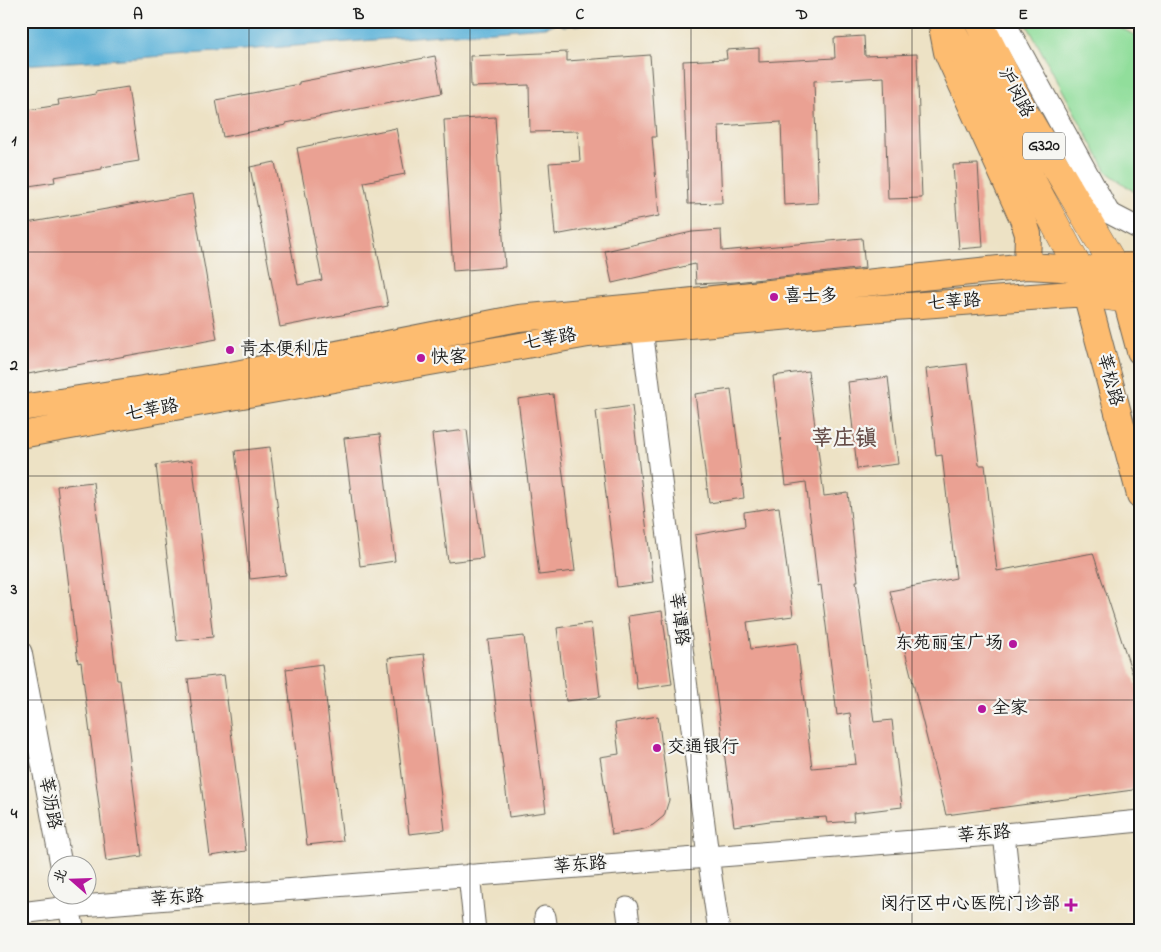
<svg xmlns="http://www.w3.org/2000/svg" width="1161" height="952" viewBox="0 0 1161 952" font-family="'Indie Flower','LXGW WenKai TC',sans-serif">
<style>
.green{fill:#91de9b;stroke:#567d5c}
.water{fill:#5db3d9;stroke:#3c687a}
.building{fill:#eaa193}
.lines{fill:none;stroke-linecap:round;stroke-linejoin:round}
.minor-casing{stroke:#656157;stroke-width:23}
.major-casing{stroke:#656157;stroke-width:28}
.highway-casing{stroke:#656157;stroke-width:29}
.minor{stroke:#fff;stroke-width:21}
.major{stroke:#fdbc70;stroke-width:26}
.highway{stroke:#fdbc70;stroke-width:28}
.grid{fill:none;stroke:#1c1c1c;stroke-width:1;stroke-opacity:0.55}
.poi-dot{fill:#b5179e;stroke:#f6f6f2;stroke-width:2}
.labels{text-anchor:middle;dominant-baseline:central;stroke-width:4.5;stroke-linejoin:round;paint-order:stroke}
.shield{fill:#f6f6f2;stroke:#5d5d5c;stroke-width:1}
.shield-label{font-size:16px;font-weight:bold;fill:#1c1c1c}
.street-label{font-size:18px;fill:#1c1c1c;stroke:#f6f6f2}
.poi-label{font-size:18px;fill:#1c1c1c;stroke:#f6f6f2;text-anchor:start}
.district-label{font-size:22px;font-weight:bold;fill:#644b46;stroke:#f6f6f2}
.neatline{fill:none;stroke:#1c1c1c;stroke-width:2}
.grid-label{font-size:16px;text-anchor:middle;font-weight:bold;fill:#1c1c1c}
</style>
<rect width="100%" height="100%" fill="#f6f6f2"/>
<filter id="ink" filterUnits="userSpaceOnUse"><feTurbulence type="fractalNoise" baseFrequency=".02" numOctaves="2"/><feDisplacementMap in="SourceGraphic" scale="10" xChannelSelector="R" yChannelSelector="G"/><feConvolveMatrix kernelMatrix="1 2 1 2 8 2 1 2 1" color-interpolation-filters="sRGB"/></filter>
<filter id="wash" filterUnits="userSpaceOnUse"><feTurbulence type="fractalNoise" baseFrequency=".0096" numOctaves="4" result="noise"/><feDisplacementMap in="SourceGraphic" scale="20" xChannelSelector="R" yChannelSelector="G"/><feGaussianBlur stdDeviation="1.12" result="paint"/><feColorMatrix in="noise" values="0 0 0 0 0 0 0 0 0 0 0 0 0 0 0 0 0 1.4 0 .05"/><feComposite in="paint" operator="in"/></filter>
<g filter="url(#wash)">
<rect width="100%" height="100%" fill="#ede2c5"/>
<path class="green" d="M1025,21H1108L1140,38V196L1107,172Z"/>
<path class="water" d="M21,21H627L564,26L557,23L546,27L137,58L21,65Z"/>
<g id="blocks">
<path class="building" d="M864,36L865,56L917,54L922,198L888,199L884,77L814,81L818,203L784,205L781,122L719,126L722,203L688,204L683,61L727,59L726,50L759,48V62L835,58L834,38Z
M567,52V61L650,55L656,137H652L659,216L555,235L549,163L580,161L578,131L530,132L529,85L471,87L470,56Z
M435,56L442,93L286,123V125L223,137L216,100L299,84V82Z
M128,87L139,161L102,167V169L54,177L55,182L22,187L21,180V111L59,105L58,100L96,94L95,92Z
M495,117L505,267L453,271L444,120Z
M396,128L405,174L364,182L388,306L280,327L250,167L275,162L298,285L322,280L297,148Z
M978,164L983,247L959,249L953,165Z
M192,194L217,339L28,374L21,337V224Z
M721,230L722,251L862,238L865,268L735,282L696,284L695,264L612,283L605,251L692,232Z
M967,364L979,465H985L997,571L1093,553L1140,697V781L1133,790L946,815L890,591L956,578L942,455L936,456L926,369Z
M808,371L824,496L848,493L858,581H856L874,722L892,720L902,807L853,813L854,821L827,823L826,817L770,821L734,826L695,535L745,526L744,512L779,507L793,616L747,622L751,649L797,643L812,768L856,764L850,713L837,715L821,585L818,586L806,482L786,485L773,376Z
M888,377L898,464L857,469L848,382Z
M731,389L744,498L709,503L695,394Z
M553,394L575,571L539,575L518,399Z
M632,406L653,582L617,587L596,411Z
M467,430L483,558L448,562L432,434Z
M380,434L395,561L360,566L344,438Z
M270,447L286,575L250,579L235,451Z
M192,460L213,637L177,641L156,465Z
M93,482L117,680H120L142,856L106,861L81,662L78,663L57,486Z
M662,611L672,684L637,689L628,616Z
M591,623L600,697L566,701L557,628Z
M524,636L546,812L509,817L488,640Z
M424,654L445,830L409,834L388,658Z
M322,664L343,841L307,845L286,669Z
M224,675L246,851L210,856L188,679Z
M658,716L669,800L664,816L653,825L644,829L612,835L600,757L619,754L615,723Z"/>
</g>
</g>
<g filter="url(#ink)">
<use href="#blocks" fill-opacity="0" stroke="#656157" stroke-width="1"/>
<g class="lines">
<g class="minor-casing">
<path id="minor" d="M1004,21L1109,213L1140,229
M638,314L642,329L708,856L719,931
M21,652L61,864
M1004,834L1010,890
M469,875L475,931
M66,894L74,931
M627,908L630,931
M21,913L69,907L231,894L1004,834L1140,821
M545,917L547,931"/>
</g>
<g class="major-casing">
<path id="major" d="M941,21L947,52L1023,219L1028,234L1027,266
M1126,299L1140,351
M21,408L226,376L519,318L636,307L1027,266L1079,269
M21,435L186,405L588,334L881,308L1086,293L1140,495"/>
</g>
<g class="highway-casing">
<path id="highway" d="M946,21L1079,269L1086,293L1126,299L1140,298
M978,21L1025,114L1115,267L1126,299
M1098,268L1140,266"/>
</g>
<use href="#minor" class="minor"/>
<use href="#major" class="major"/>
<use href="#highway" class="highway"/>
</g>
</g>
<path class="grid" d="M249,21V931M470,21V931M691,21V931M912,21V931M21,252H1140M21,476H1140M21,700H1140"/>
<g class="poi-dot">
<circle cx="774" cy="297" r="5"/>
<circle cx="230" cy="350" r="5"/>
<circle cx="421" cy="358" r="5"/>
<circle cx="1013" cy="644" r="5"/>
<circle cx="982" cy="709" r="5"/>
<circle cx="657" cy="748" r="5"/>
<path d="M1068.5 897.5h5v5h5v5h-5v5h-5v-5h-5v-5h5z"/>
</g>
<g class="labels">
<rect class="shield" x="1023" y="132.5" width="42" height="27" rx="4"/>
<g class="shield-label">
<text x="1044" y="146">G320</text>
</g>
<g class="street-label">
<text transform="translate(1015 93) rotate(62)">沪闵路</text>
<text transform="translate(954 303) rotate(-4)">七莘路</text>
<text transform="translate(550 340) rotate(-10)">七莘路</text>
<text transform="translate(1109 380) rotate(75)">莘松路</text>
<text transform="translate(152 411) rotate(-10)">七莘路</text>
<text transform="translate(678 619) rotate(83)">莘谭路</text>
<text transform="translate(49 803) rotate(79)">莘沥路</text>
<text transform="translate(984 835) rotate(-5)">莘东路</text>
<text transform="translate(580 866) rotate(-5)">莘东路</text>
<text transform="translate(177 899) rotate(-5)">莘东路</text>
</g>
<g class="poi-label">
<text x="784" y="297">喜士多</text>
<text x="240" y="350">青本便利店</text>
<text x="431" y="358">快客</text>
<text x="1003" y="644" text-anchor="end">东苑丽宝广场</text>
<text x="992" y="709">全家</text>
<text x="667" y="748">交通银行</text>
<text x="1060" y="905" text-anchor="end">闵行区中心医院门诊部</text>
</g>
<g class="district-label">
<text x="844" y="440">莘庄镇</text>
</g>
</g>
<rect width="1161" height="952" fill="none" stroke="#f6f6f2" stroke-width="55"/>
<g transform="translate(72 880) rotate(290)"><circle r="24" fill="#f6f6f2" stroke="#9f9f9c"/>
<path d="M0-4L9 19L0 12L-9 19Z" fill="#b5179e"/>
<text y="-8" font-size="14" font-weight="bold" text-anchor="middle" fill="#1c1c1c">北</text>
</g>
<rect x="28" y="28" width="1106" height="896" class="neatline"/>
<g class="grid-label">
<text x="138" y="19">A</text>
<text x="359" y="19">B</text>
<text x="580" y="19">C</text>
<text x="802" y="19">D</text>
<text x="1023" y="19">E</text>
<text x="14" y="145">1</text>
<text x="14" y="370">2</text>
<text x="14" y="594">3</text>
<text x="14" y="818">4</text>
</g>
</svg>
